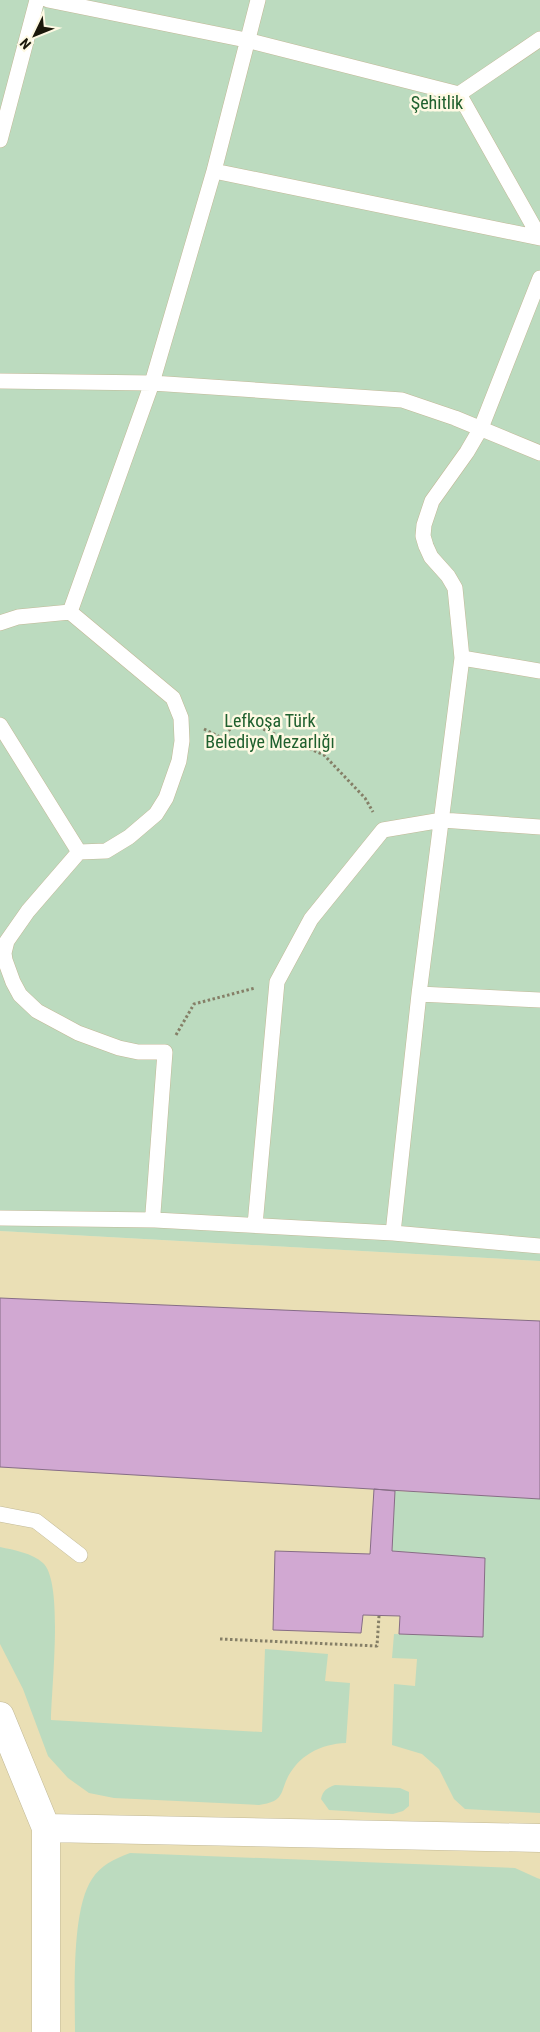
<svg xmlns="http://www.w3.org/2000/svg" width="540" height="2032" viewBox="0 0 540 2032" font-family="'Roboto Condensed',sans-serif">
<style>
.built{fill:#eadfb5}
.green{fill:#bcdbbf}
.building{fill:#d1a8d2;stroke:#866d86}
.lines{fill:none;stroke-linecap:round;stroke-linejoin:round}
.service-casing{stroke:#c2b997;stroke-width:16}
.minor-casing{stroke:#c2b997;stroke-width:29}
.path{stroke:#857f67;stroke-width:3;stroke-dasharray:2.5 2.5;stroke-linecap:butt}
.service{stroke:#fff;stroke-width:15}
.minor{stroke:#fff;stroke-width:28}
.labels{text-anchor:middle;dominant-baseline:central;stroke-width:5;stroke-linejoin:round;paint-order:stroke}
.park-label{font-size:18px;fill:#1f602e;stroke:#fef9e3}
</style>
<rect width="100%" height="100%" fill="#f4ebc7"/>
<path class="built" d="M0,1231L540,1261V2032H0Z"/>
<path class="green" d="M0,0H540V1261L0,1231Z
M395,1491L540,1499V1813L465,1809L454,1799L439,1769L422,1754L392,1745L394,1684L415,1686L417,1659L392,1658L394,1634L483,1637L485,1558L392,1551Z
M0,1547C14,1550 32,1553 43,1563C64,1582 51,1690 51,1720L262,1732L265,1649L328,1654L325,1681L350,1683L346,1743C320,1744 297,1756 286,1781C283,1788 282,1797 274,1801C270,1803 264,1804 259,1805L114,1798L89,1793L68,1778L48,1756L23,1689L0,1644Z
M335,1785L400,1788L409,1792V1806L403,1811L393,1814L329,1810L321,1799C323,1790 327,1788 335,1785Z
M130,1853L515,1868L537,1878L540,1879V2032H75C75,1994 71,1910 92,1879C101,1865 114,1859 130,1853Z"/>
<path class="building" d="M0,1298L540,1321V1499L0,1467Z
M374,1489L395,1491L392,1551L485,1558L483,1637L399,1634L400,1616L363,1615L361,1633L273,1630L275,1551L370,1554Z"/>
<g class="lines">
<g class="service-casing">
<path id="service" d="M48,0L246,40L459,94
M540,39L459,94L535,229L540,232
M0,140L37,0
M214,171L540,238
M0,381L152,383L402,400L455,418L540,453
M70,612L173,698L181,718L182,741L179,761L166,798L156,814L129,837L106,851L79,852
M0,623L18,617L70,612L152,383L214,171L258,0
M462,658L540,671
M0,725L79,852L28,911L7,941L4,953L5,960L13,982L20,995L37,1011L78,1033L119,1048L138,1052H165L153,1213L155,1220
M419,994L540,1000
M0,1218L155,1220L393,1233L540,1246
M255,1225L277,982L311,919L383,830L442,820L540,827
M393,1233L419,994L462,658L455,588L448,576L431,557L426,546L423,536L424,525L432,501L467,452L481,428L540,278
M0,1514L36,1521L80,1555"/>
</g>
<g class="minor-casing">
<path id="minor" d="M0,1716L46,1828V2032
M46,1828L540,1838"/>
</g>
<path class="path" d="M204,729L222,738L242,716L263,729L324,755L365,798L373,812
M176,1035L194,1004L255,988
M220,1639L377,1646L379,1616"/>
<use href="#service" class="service"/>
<use href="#minor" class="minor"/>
</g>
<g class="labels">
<g class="park-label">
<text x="437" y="102">Şehitlik</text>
<text x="270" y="720">Lefkoşa Türk<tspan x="270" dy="21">Belediye Mezarlığı</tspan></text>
</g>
</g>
<g transform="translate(35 35) rotate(227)" stroke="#fef9e3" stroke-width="4" paint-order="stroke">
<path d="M0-4L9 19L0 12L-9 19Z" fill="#1b180b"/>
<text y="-8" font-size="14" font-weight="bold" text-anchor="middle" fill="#1b180b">N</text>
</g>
</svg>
